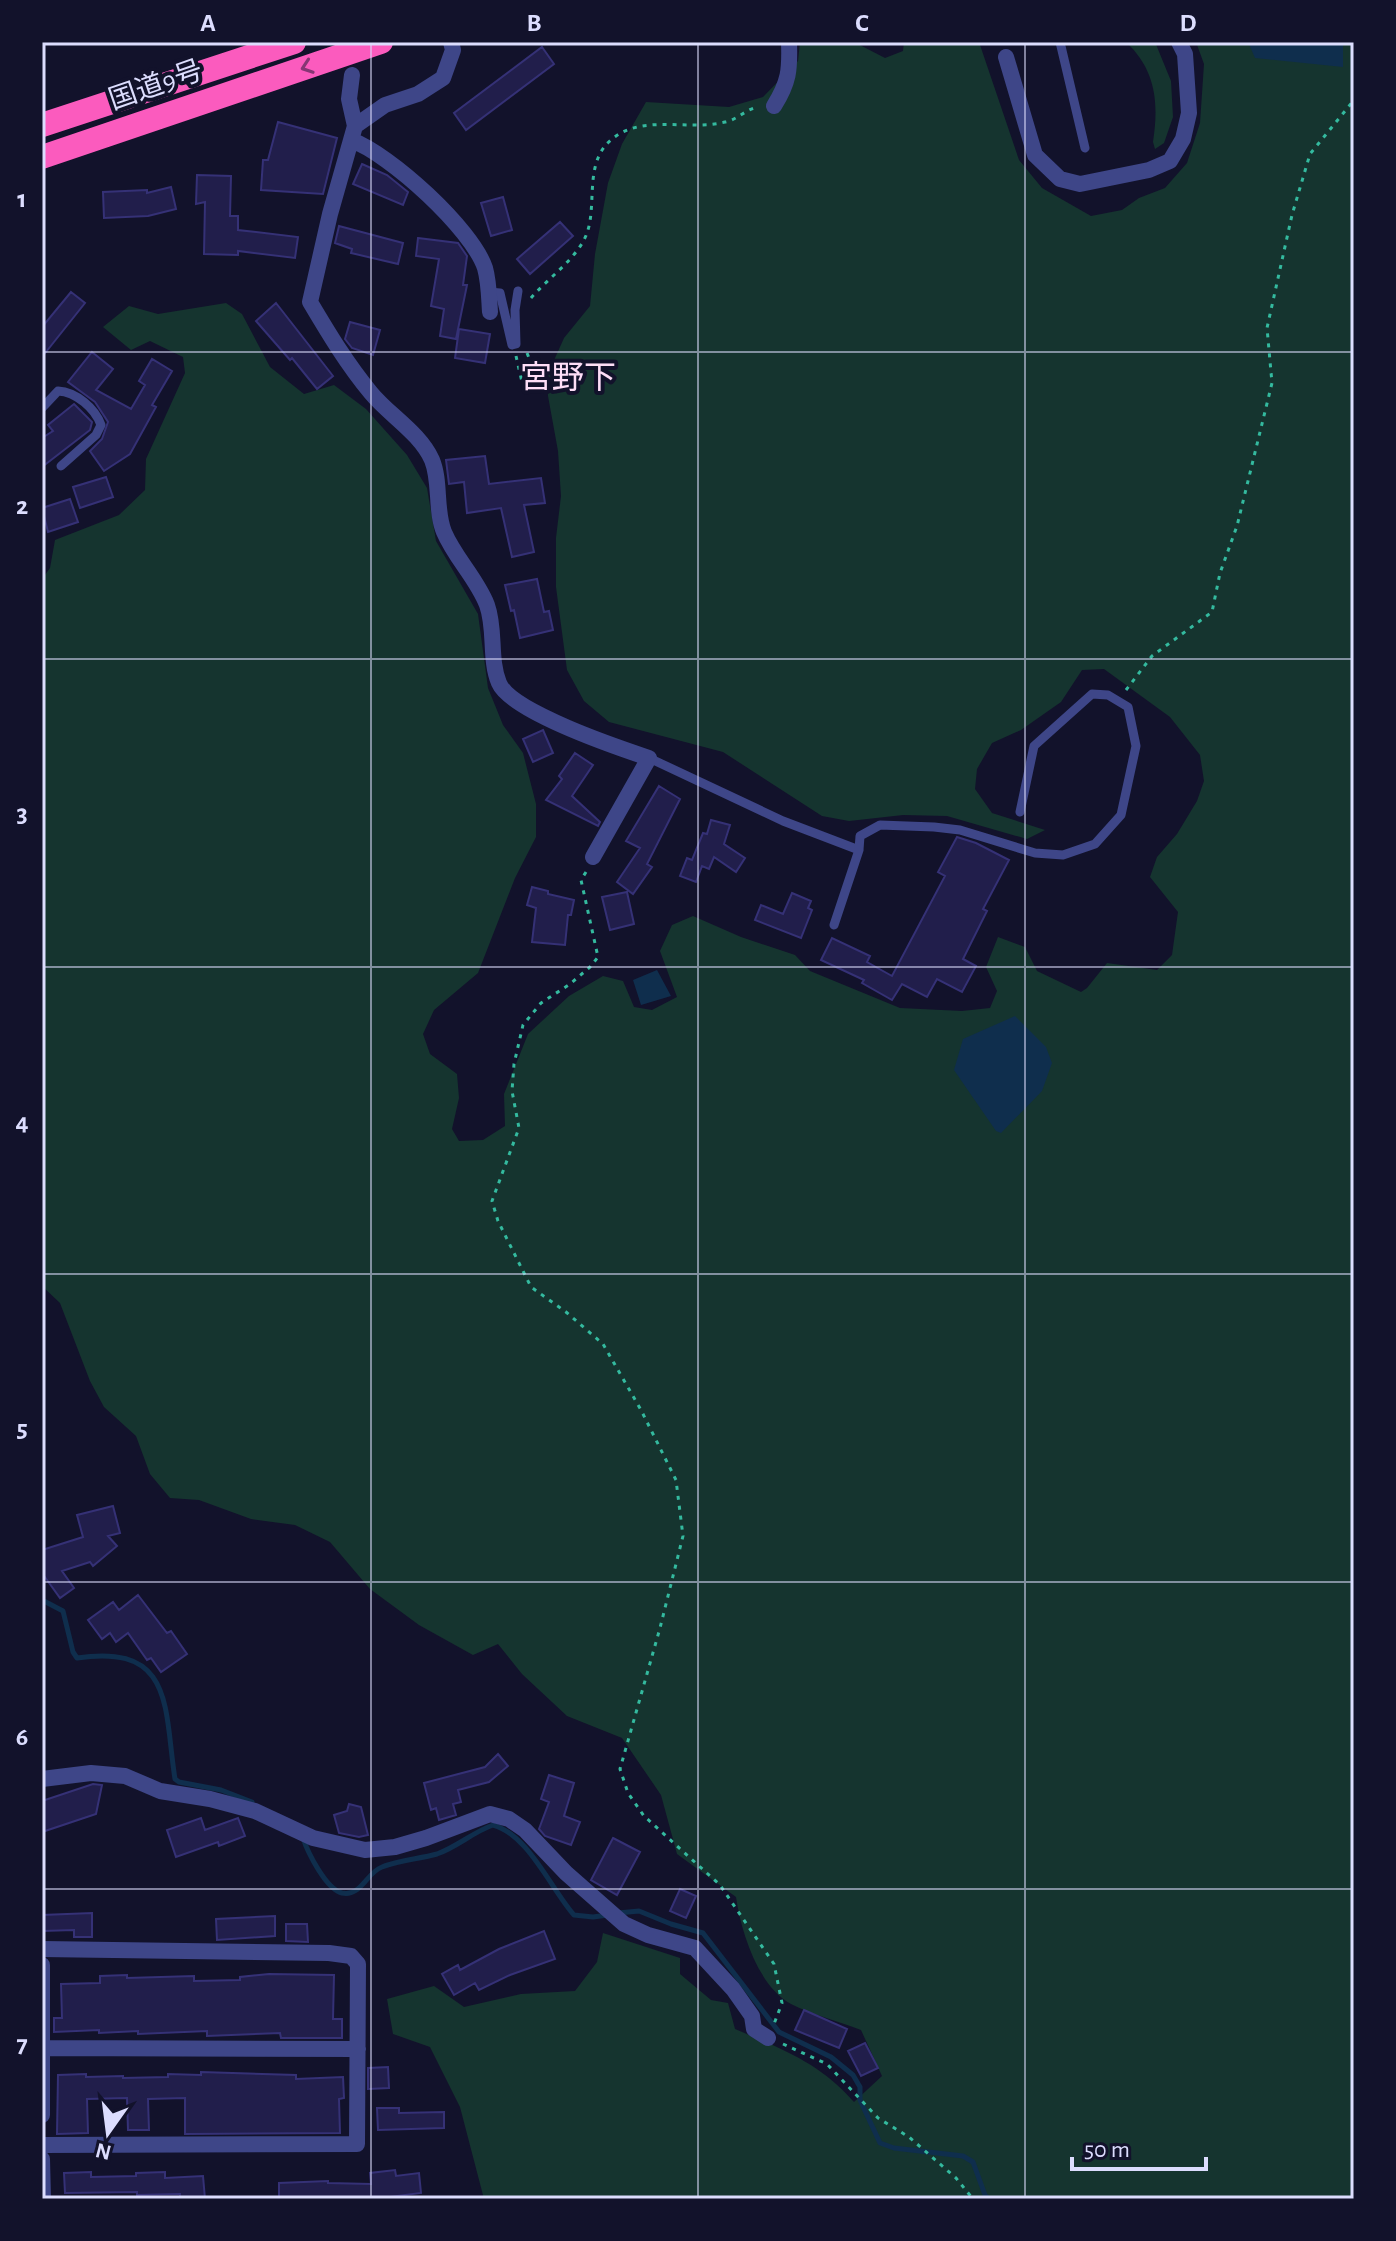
<svg xmlns="http://www.w3.org/2000/svg" width="1396" height="2241" viewBox="0 0 1396 2241" font-family="'Alegreya Sans','Noto Sans JP',sans-serif">
<style>
.green{fill:#15342f}
.water{fill:#0f2e4d}
.lines{fill:none;stroke-linecap:round;stroke-linejoin:round}
.stream{stroke:#0f2e4d;stroke-width:5}
.building{fill:#211e4b;stroke:#353176;stroke-width:2}
.path{stroke:#34ba9f;stroke-width:3;stroke-dasharray:4 6;stroke-linecap:butt}
.lane{stroke:#3e4688;stroke-width:9}
.street{stroke:#3e4688;stroke-width:16}
.highway{stroke:#fb5bbe;stroke-width:24}
.oneway{stroke:#863674}
.grid{fill:none;stroke:#dcddfe;stroke-width:2;stroke-opacity:0.55}
.labels{text-anchor:middle;dominant-baseline:central;stroke-width:8;stroke-linejoin:round;paint-order:stroke}
.street-label{font-size:28px;fill:#dcddfe;stroke:#12122b}
.quarter-label{font-size:32px;fill:#fedef7;stroke:#12122b}
.neatline{fill:none;stroke:#dcddfe;stroke-width:3}
.grid-label{font-size:26px;text-anchor:middle;font-weight:bold;fill:#dcddfe}
</style>
<rect width="100%" height="100%" fill="#12122b"/>
<path class="green" d="M800,42H854L885,58L903,51L904,42H979L1019,160L1042,188L1091,216L1122,210L1139,198L1165,188L1187,163L1200,123L1204,64L1196,42H1354V2199H484L460,2107L430,2047L393,2034L387,1999L434,1986L464,2007L521,1994L575,1991L597,1962L603,1933L680,1958V1974L711,2000L728,2003L735,2029C782,2049 819,2062 854,2102L882,2076L861,2030C838,2021 813,2015 791,2004C758,1986 741,1932 736,1897L677,1854L661,1795L622,1738L567,1716L522,1674L498,1644L473,1655L419,1625L370,1589L330,1542L295,1525L251,1519L199,1500L170,1498L150,1474L136,1436L104,1407L90,1381L60,1303L42,1286V579L50,568L55,540L119,515L145,490L146,459L185,373L183,357L150,341L131,350L103,327L129,306L158,314L226,303L242,314L270,367L304,394L334,385L366,409L407,455L427,488L436,541L478,614L488,688L503,725L523,753L536,804V837L515,878L478,973L434,1010L423,1034L430,1054L457,1074L459,1098L452,1129L459,1141L483,1140L505,1126L504,1094L528,1034L569,996L603,976L623,981L634,1007L652,1010L677,997L660,951L672,925L693,916L741,937L795,955L810,971L900,1008L962,1011L990,1008L997,991L986,967L998,937L1025,947L1037,971L1081,992L1087,988L1107,963L1157,970L1172,955L1178,912L1150,877L1157,857L1177,834L1197,801L1204,781L1200,755L1170,717L1104,669L1082,670L1061,702L1021,730L992,743L977,769L975,789L992,813L1045,830L1027,839L947,816L903,815L849,821L822,816L723,752L609,722L584,701L567,670L556,587V538L561,496L558,451L548,396L547,376L564,338L590,306L595,254L608,183L622,144L646,102L729,107L763,97L798,61Z
M1126,42H1155L1171,81L1173,117L1164,143L1155,149L1153,142C1159,103 1156,70 1126,42Z"/>
<path class="water" d="M1248,42H1343V67L1255,58Z
M657,970L671,996L641,1005L633,980Z
M1015,1016L1046,1047L1052,1063L1042,1091L1001,1133L996,1131L954,1070L963,1039Z"/>
<g class="lines">
<path class="stream" d="M42,1600L63,1611L73,1652L77,1658C175,1643 164,1710 175,1779L179,1782L221,1790L252,1802
M303,1838C308,1853 326,1889 342,1893C361,1897 367,1872 382,1867C399,1860 419,1859 437,1854C457,1847 473,1832 493,1825C528,1834 551,1889 574,1915L593,1917L608,1915
M618,1913L639,1911L671,1924L703,1933L779,2032L831,2057L853,2075L860,2087V2100L880,2143L894,2148L963,2156L973,2162L985,2195L989,2199"/>
</g>
<path class="building" d="M542,47L554,64L466,130L454,113Z
M278,122L337,138L323,194L261,190L263,160H268Z
M362,164L387,175L408,192L403,205L353,184Z
M197,175L231,176L230,216H238V230L298,237L295,258L238,251V255L204,254L205,202L196,204Z
M171,187L176,209L148,216L104,218L103,192L147,190V193Z
M503,197L512,230L491,236L481,203Z
M560,222L573,236L530,274L517,259Z
M339,226L403,243L398,264L351,253L352,249L335,243Z
M418,238L458,243L467,256L463,285H467L456,339L440,336L444,309L431,306L439,259L416,256Z
M71,292L85,303L42,357V327Z
M276,303L333,376L317,389L292,358L290,360L256,321Z
M350,322L380,330L373,355L352,348L345,339Z
M459,329L490,334L485,363L455,358Z
M92,352L113,369L96,390L131,409L145,385L139,381L152,359L172,371L152,405L156,407L130,454L104,471L90,451L102,439L108,422L95,402L68,382Z
M74,404L92,422L90,430L42,467V438L53,431L48,425Z
M485,456L489,484L541,478L545,503L524,505L534,552L512,557L501,508L467,513L464,482L449,484L446,460Z
M106,477L113,497L80,508L73,487Z
M70,499L78,522L48,532L42,508Z
M537,579L544,612L549,611L553,630L520,638L514,610L511,611L505,585Z
M543,730L553,753L533,762L523,739Z
M575,753L593,765L572,796L600,822L598,826L546,800L562,779L559,776Z
M659,786L680,799L647,864L652,867L633,894L617,882L640,848L626,841Z
M711,820L730,825L724,844L745,858L736,872L714,857L709,869L702,866L696,882L680,876L687,858L692,860L703,833L707,834Z
M957,837L976,843L1009,860L983,909L987,911L963,959L976,966L962,992L937,979L927,997L902,984L892,1000L862,983L864,980L821,960L832,938L870,956L867,962L892,976L945,876L938,872Z
M532,887L548,891V894L574,900L571,915H568L565,945L532,942L536,908L527,905Z
M627,892L634,924L610,930L602,897Z
M792,893L811,901L808,908L812,910L801,938L755,920L761,905L783,914Z
M113,1506L120,1533L108,1536L117,1546L93,1566L90,1562L62,1571L74,1588L60,1598L42,1573V1550L83,1537L77,1515Z
M138,1595L167,1633L171,1631L187,1654L161,1672L151,1658L147,1660L128,1633L116,1642L110,1633L102,1639L88,1620L113,1602L119,1610Z
M498,1754L508,1766L489,1782L458,1790L461,1802L453,1804L456,1815L439,1820L436,1808L431,1810L424,1783L485,1767Z
M549,1775L574,1783L564,1816L580,1822L571,1845L545,1836L539,1829L549,1802L541,1799Z
M93,1784L102,1785L96,1814L42,1832V1801Z
M349,1804L361,1807L368,1835L359,1837L339,1833L334,1815L347,1811Z
M201,1818L205,1830L238,1818L245,1836L219,1846L218,1842L176,1857L167,1830Z
M613,1838L640,1852L617,1895L591,1880Z
M680,1889L696,1896L686,1918L670,1911Z
M92,1913V1937H74V1930L42,1931V1915Z
M275,1916V1936L217,1940L216,1919Z
M286,1924H307L308,1942L286,1941Z
M544,1931L555,1959L510,1975L479,1990L475,1983L454,1995L442,1974L458,1965L460,1970L499,1949Z
M269,1974L334,1975L333,2019H342V2038H281L280,2033L207,2036V2031L138,2034V2031L99,2033V2030L54,2032V2018H62L61,1984L100,1983V1976L127,1975V1978L194,1976V1981L240,1980V1977Z
M804,2010L847,2029L839,2048L795,2030Z
M865,2043L878,2068L861,2076L848,2051Z
M388,2067L389,2088L368,2089V2068Z
M201,2072L296,2075V2079L343,2077L344,2098L339,2099L340,2133L185,2134V2098L148,2099L149,2130H128L127,2098L87,2099L88,2133L57,2134L58,2075L86,2074V2077L123,2076V2078L168,2077V2074L201,2075Z
M377,2108H399V2113L444,2112V2128L378,2130Z
M395,2170L396,2176L419,2173L421,2193L374,2199H279V2183L328,2181V2183L371,2184L370,2173Z
M91,2172V2177L136,2176V2173L165,2172V2178L203,2176L205,2199H180V2194L137,2195V2192L65,2193L64,2173Z"/>
<g class="lines">
<path class="path" d="M531,298C549,277 578,258 587,233C598,202 582,159 616,136C647,115 690,131 725,122C737,120 746,109 758,107
M516,356L522,382L535,373L527,353
M1126,690L1152,656L1212,612L1220,573L1237,526L1272,383L1267,328L1292,215L1310,154L1354,100
M586,872L581,880L598,957L590,967L570,984L541,1003L523,1025L514,1064L512,1091L519,1128L492,1201L498,1221L531,1287L566,1312L603,1344L641,1410L676,1480L683,1536L660,1628L620,1769L628,1793L644,1816L720,1885L774,1964L782,2003L774,2024
M783,2044L827,2064L878,2118L909,2137L956,2178L973,2199"/>
<path class="lane" d="M1060,42L1085,148
M489,292L500,293L512,345L516,344L515,310L518,291
M42,408L58,391C76,392 95,408 101,425L96,435L61,466
M649,758L783,821L859,850L834,925
M859,850L860,836L880,825L934,827L960,830L1035,853L1063,855L1095,844L1121,815L1136,746L1128,707L1108,695L1092,694L1034,746L1020,812"/>
<path class="street" d="M1006,57L1035,155L1060,179L1080,184L1149,170L1170,161L1183,139L1189,113L1185,54L1179,42
M352,75L349,99L355,126L330,214L310,302C329,334 347,364 371,393C389,415 420,433 432,460C441,482 435,510 444,532C455,558 477,579 487,605C496,630 489,659 499,683C511,712 619,748 649,758L593,857
M774,106C789,82 790,70 789,42
M355,126L385,105L418,94L443,78L453,50L451,42
M351,140C390,154 472,229 485,268C489,282 489,298 490,312
M42,1779L91,1773L125,1776L160,1791L210,1799L255,1811L313,1838L365,1850L395,1847L426,1838L490,1814L509,1819L525,1830L566,1873L624,1924L648,1935L695,1948L733,1989L752,2016L754,2029L768,2038
M42,1949L329,1953L351,1956L358,1964L357,2144L42,2145
M42,1965V2115
M42,2048L358,2049
M42,2159L43,2199"/>
<path class="highway" d="M42,125L294,42
M42,157L381,42"/>
</g>
<defs><path id="oneway-chevron" d="M-2-3.5L2.5 0L-2 3.5" fill="none" stroke-width="1.6" stroke-linecap="round" stroke-linejoin="round" transform="scale(2)"/></defs>
<use class="oneway" href="#oneway-chevron" transform="translate(307 67) rotate(161)"/>
<path class="grid" d="M371,42V2199M698,42V2199M1025,42V2199M42,352H1354M42,659H1354M42,967H1354M42,1274H1354M42,1582H1354M42,1889H1354"/>
<g class="labels">
<g class="street-label">
<text transform="translate(156 86) rotate(-19)">国道9号</text>
</g>
<g class="quarter-label">
<text x="568" y="378">宮野下</text>
</g>
</g>
<rect width="1396" height="2241" fill="none" stroke="#12122b" stroke-width="88"/>
<g transform="translate(108 2133) rotate(194)" stroke="#12122b" stroke-width="6" paint-order="stroke">
<path d="M0-6L14 30L0 20L-14 30Z" fill="#dcddfe"/>
<text y="-12" font-size="22" font-weight="bold" text-anchor="middle" fill="#dcddfe">N</text>
</g>
<path d="M1072 2157v12h134v-12" fill="none" stroke="#dcddfe" stroke-width="4"/>
<text x="1084" y="2157" font-size="24" fill="#dcddfe" stroke="#12122b" stroke-width="6" paint-order="stroke">50 m</text>
<rect x="44" y="44" width="1308" height="2153" class="neatline"/>
<g class="grid-label">
<text x="208" y="31">A</text>
<text x="534" y="31">B</text>
<text x="862" y="31">C</text>
<text x="1188" y="31">D</text>
<text x="22" y="207">1</text>
<text x="22" y="514">2</text>
<text x="22" y="822">3</text>
<text x="22" y="1130">4</text>
<text x="22" y="1437">5</text>
<text x="22" y="1745">6</text>
<text x="22" y="2052">7</text>
</g>
</svg>
